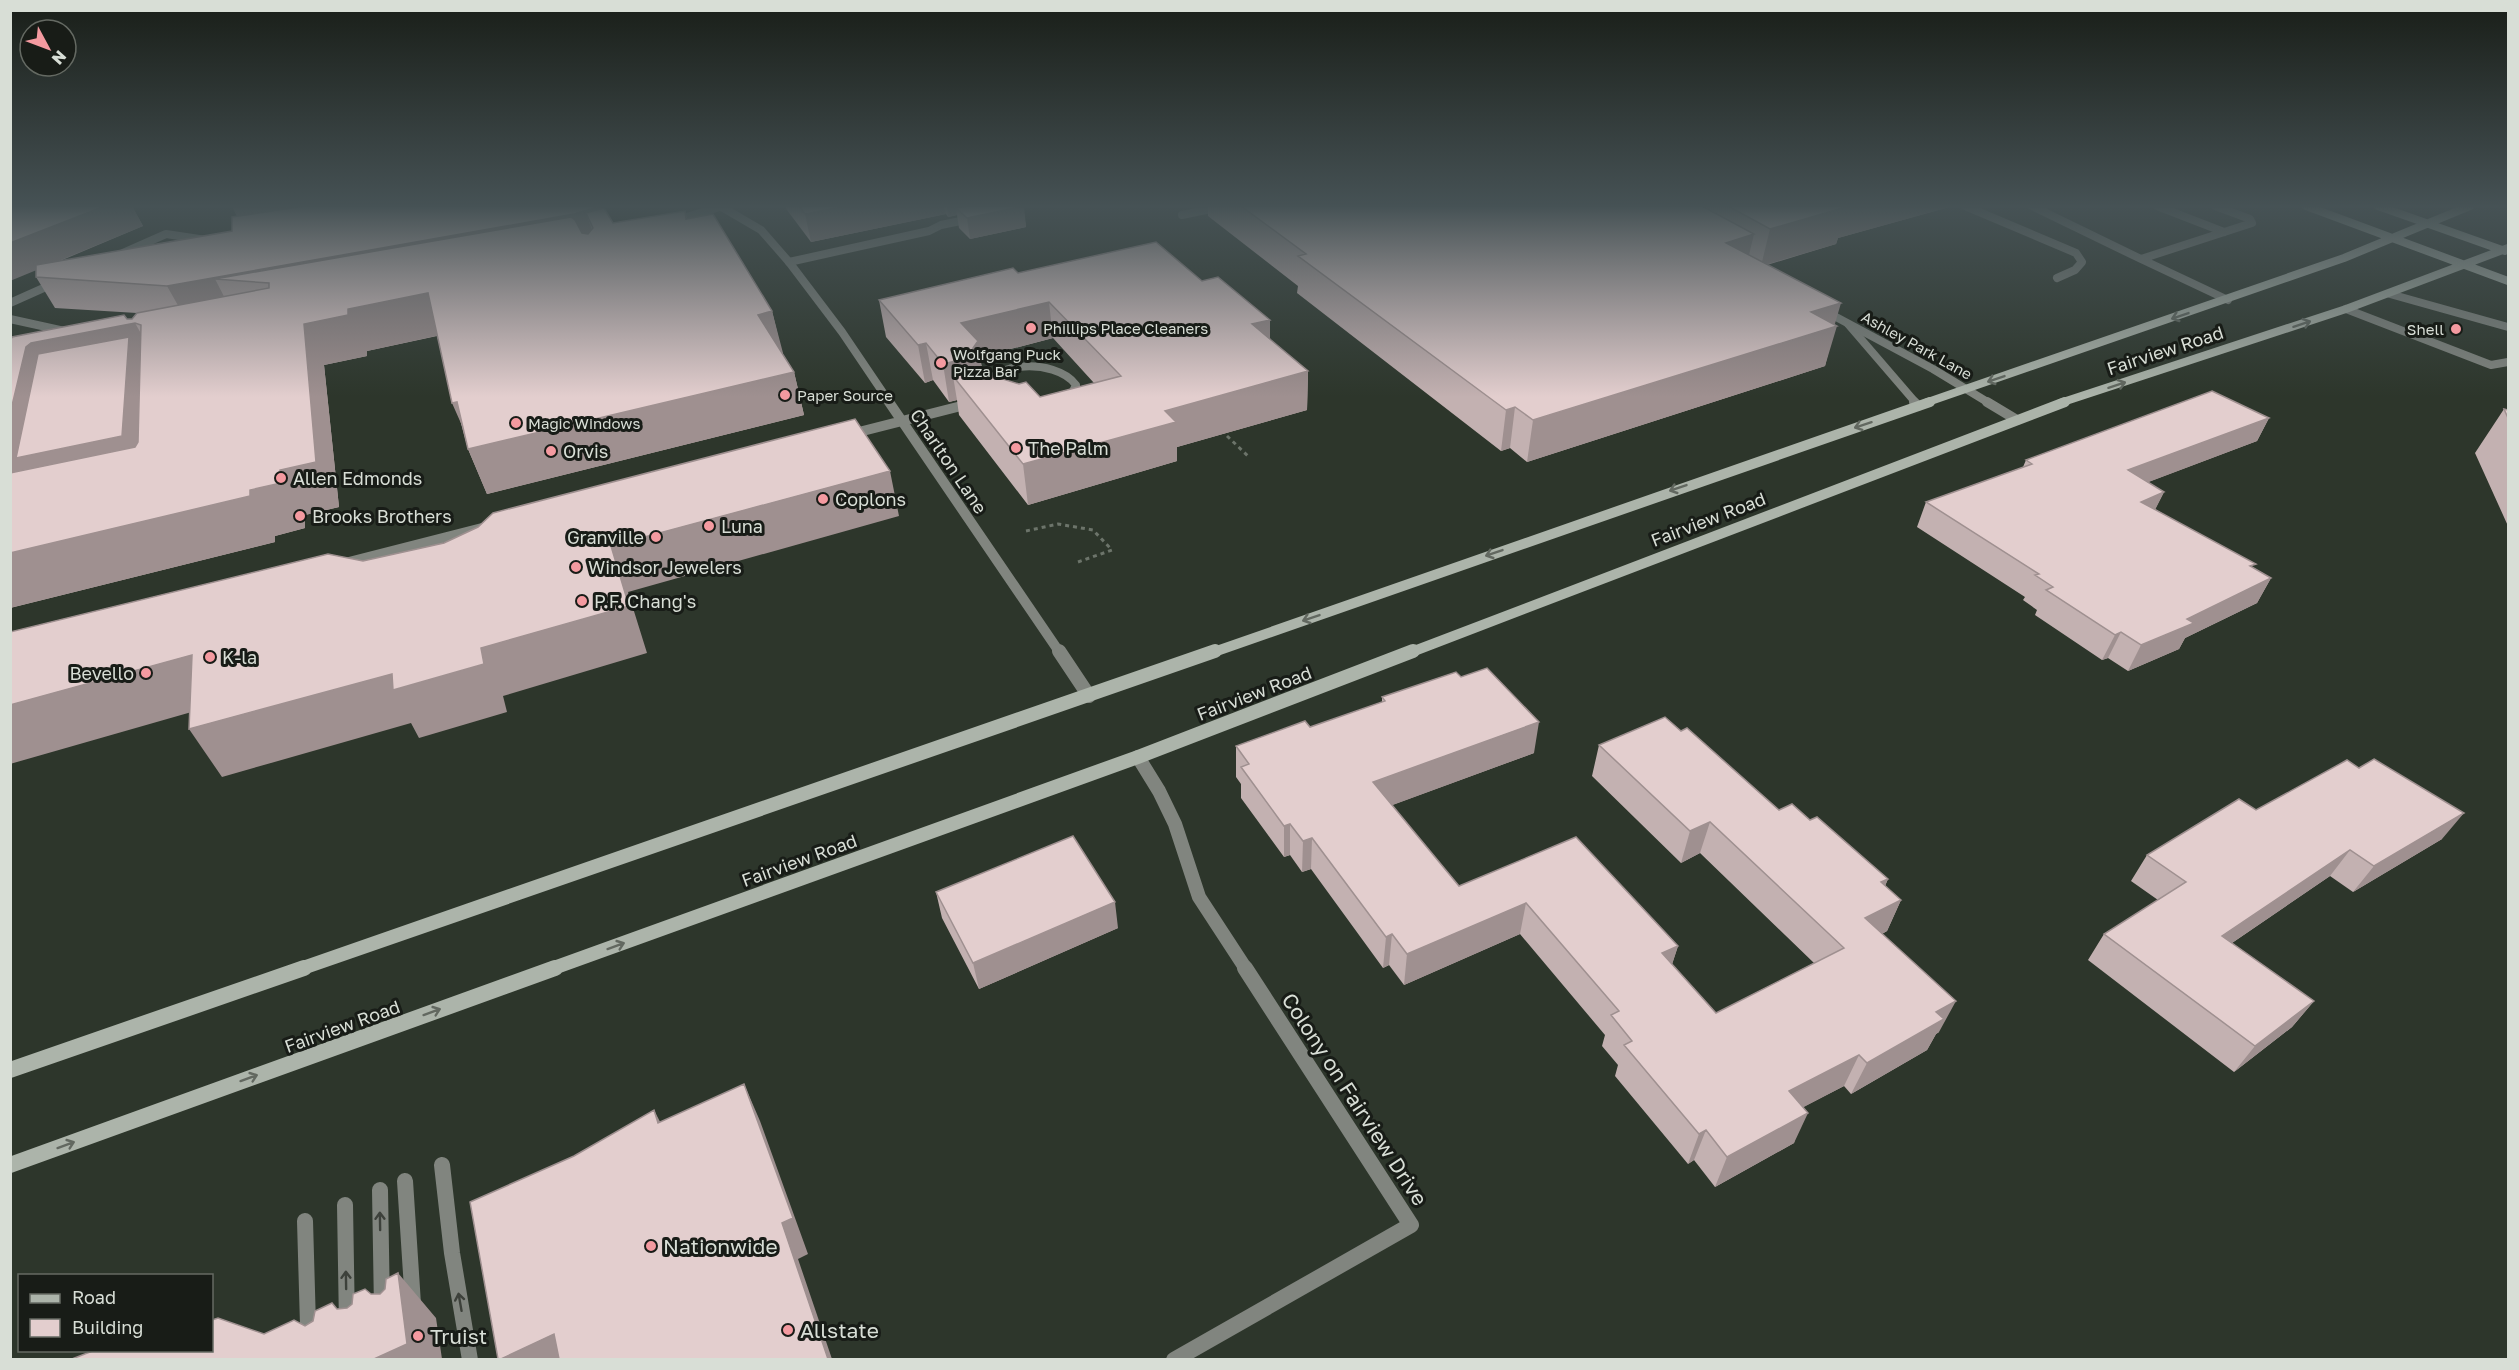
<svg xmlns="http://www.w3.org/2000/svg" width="2519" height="1370" viewBox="0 0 2519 1370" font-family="'Golos Text',sans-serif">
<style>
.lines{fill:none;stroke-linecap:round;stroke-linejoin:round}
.path{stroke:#6c746a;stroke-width:3;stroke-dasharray:4 4;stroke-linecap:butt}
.service-far2{stroke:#81857f;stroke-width:8}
.service-far1{stroke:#81857f;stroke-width:10}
.service{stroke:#81857f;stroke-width:16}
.minor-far3{stroke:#81857f;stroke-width:8}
.minor-far2{stroke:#81857f;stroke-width:10}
.minor-far1{stroke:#81857f;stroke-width:14}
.minor{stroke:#81857f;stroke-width:16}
.secondary-far3{stroke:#acb4aa;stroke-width:8}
.secondary-far2{stroke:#acb4aa;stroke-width:10}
.secondary-far1{stroke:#acb4aa;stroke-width:14}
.secondary{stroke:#acb4aa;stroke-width:16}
.wall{fill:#c3b1b1;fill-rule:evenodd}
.shaded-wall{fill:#9f9090}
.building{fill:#e3cece;stroke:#9f9090;stroke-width:1.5}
.oneway{stroke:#626860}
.oneway2{stroke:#3d413b}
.poi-dot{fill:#f49aa0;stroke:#181c17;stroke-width:2}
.labels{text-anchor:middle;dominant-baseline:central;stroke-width:6;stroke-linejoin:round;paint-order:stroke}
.far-poi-label{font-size:15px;fill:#d8ded6;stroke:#181c17;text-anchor:start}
.far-street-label{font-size:15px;fill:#d8ded6;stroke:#181c17}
.street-label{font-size:18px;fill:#d8ded6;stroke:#181c17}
.poi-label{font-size:18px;fill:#d8ded6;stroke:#181c17;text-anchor:start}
.near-street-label{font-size:21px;fill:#d8ded6;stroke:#181c17}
.near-poi-label{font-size:21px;fill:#d8ded6;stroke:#181c17;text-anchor:start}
</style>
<rect width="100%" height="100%" fill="#2d362b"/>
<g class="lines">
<path class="path" d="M1227,436L1248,456
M1026,531L1058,524L1093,530L1112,550L1078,562"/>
<path class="service-far2" d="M1965,206L2076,253L2082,262L2075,270L2057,278
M2032,206L2141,259
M2157,206L2224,232
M2215,206L2250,219L2252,223L2141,259L2228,300
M1182,215L1225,206
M673,221L723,206
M123,253L166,234L206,240
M789,262L929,231L941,225L975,218
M2390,294L2508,327
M10,303L57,282
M2346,309L2491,365L2508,362
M10,319L69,332
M1848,324L1916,403
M988,403L983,401C979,359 1056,357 1076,385L1070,397L1063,403"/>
<path class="service-far1" d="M985,402C1007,413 1043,420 1064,402
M1914,402L1918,406"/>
<path class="service" d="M442,1165L452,1253L470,1360
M405,1181L413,1304
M380,1190L382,1309
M345,1205L347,1325
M305,1221L309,1360"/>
<path class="minor-far3" d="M720,206L761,230L789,262L842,332L890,403
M1823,310L1933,369L1989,403"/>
<path class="minor-far2" d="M889,402L1060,653
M1987,402L2017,420
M847,435L973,403
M341,564L482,528"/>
<path class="minor-far1" d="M1059,651L1089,696
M1138,757L1159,791L1175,824L1199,897L1246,969"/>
<path class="minor" d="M1174,1360L1411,1225L1245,968"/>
<path class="secondary-far3" d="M2306,206L2508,281
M2378,206L2505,251
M1925,403L2344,258L2470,206
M2060,403L2346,309L2508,248"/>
<path class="secondary-far2" d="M1211,653L1930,402
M1409,653L2065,402"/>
<path class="secondary-far1" d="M300,969L1215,651
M551,969L1138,757L1413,651"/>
<path class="secondary" d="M10,1070L304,968
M10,1165L555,968"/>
</g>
<path class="wall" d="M13,206H132L143,226L60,261L232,231L237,216L232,206L601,208L613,223L685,211L687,219L772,311L782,353L794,372L804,415L487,494L468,449L462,427L437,336L367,351V356L324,365L339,507L305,515V528L275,536V542L10,608V342L127,319H132L137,313L55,308L36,277V271Z
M784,206H1023L1026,227L970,239L959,228L957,215L948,217L946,214L811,242Z
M1208,206H1953L1838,238L1836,244L1767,265L1835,325L1825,366L1527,462L1510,448L1501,451L1297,293L1298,286L1208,216Z
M1018,273L1308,371L1307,410L1177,447V461L1028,505L959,415L957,400L949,402L933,380L925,383L886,337L879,300ZM1053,338L1094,383L1040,397L983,373L980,357Z
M2504,409L2508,410V526L2475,453Z
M2269,418L2257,441L2148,482L2164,492L2155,509L2271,578L2257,603L2185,638L2179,649L2128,671L2108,658L2102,660L2035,615L2037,610L2023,600L2025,597L1917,527L1926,502L2023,467L2026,460Z
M1382,697L1534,753L1392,805L1459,886L1576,837L1678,946L1672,964L1716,1013L1814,963L1700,853L1681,863L1592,776L1599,745L1681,731L1779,810L1810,820L1888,879L1885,886L1901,900L1887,931L1882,934L1939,1032L1936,1034L1927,1050L1851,1094L1844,1086L1803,1107L1794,1143L1715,1187L1694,1160L1688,1164L1615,1076L1618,1065L1602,1046L1605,1035L1520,934L1404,985L1389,965L1383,968L1311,869L1302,872L1290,855L1284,857L1241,798V784L1236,777V746L1310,727L1382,702Z
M2256,810L2442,839L2353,892L2330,876L2232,943L2314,1001L2292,1027L2234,1072L2088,960L2104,934L2158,900L2131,881L2147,855Z
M936,892L1118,928L979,989L942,918Z"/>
<path class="shaded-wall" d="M105,206H132L143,226L10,281V243Z
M232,206H413L246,234Z
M601,206L610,235L593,228L586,213L595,239L269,283L215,279L230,308L184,316L167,286Z
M847,206H944L946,214L811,242L805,214Z
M947,206H1005L956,208L957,215L948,217Z
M1024,206L1026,227L970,239L967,218Z
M1838,206H1953L1838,238L1836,244L1761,266L1770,229Z
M1754,234L1745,272L1726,243Z
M428,293L445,334L367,351V356L324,365L339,507L305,515V528L275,536V542L10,608V553L250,490L280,470L304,324L348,309Z
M1049,302L1053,338L980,357L983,379L953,376L957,400L949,402L943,364L961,323Z
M1841,303L1834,327L1837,326L1825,366L1527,462L1533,420L1811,312Z
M772,311L783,353L769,356L758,315Z
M1270,320V357L1252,324Z
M135,323L159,365L150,480L10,511V414L26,347L31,343Z
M926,343L933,380L925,383L918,345Z
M1308,371L1307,410L1177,447V461L1028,505L1023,464L1165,411Z
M794,372L804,415L487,494L468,449Z
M457,402L471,446L452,403Z
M1515,407L1510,448L1501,451L1506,410Z
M2269,418L2257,441L2117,494L2128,470Z
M890,471L899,516L628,592L647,653L503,696L507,712L419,738L411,723L222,777L189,729L481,648L611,546Z
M2164,492L2152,516L2141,502Z
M2271,578L2257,603L2185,638L2179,649L2128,671L2141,645L2187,619Z
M2121,632L2108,658L2102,660L2115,635Z
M192,655L223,703L10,764V705Z
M1539,722L1534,753L1371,813L1373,782Z
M2464,813L2442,839L2353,892L2374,866Z
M1710,822L1700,853L1681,863L1690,831Z
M1290,824V855L1284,857V826Z
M1312,838L1311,869L1302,872L1303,841Z
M2350,850L2330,876L2204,962L2222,936Z
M1888,879L1874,910L1881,882Z
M1901,900L1887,931L1851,950L1865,918Z
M1115,902L1118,928L979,989L973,963Z
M1526,903L1520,934L1404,985L1407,954Z
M1392,934L1389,965L1383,968L1386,937Z
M1678,946L1668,977L1662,953Z
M1956,1001L1939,1032L1936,1034L1927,1050L1851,1094L1867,1063L1936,1012Z
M2314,1001L2292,1027L2234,1072L2255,1046Z
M1859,1055L1844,1086L1775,1122L1789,1091Z
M744,1084L760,1121L808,1254L798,1259L832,1359H828L782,1223Z
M654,1110L673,1147L658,1123Z
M1808,1113L1794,1143L1715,1187L1727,1157Z
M1706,1130L1694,1160L1688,1164L1699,1134Z
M398,1273L436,1318L442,1359H374Z
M554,1334L572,1359H501Z"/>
<path class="building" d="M10,206H105L10,243Z
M305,206H601L574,214L167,286L36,277V265L232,231V217Z
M799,206H847L805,214Z
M968,206H1024L967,218L956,208Z
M1241,206H1702L1754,234L1726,243L1841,303L1811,312L1837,326L1533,420L1515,407L1506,410L1298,256L1306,254Z
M1728,206H1842L1846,207L1770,229Z
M604,208L613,223L685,211L686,219L713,214L772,311L758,315L794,372L468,449L457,402L452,403L428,293L348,309V315L304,324L316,462L280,470L281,483L250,490V496L10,553V473L135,447L138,442L141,325L135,323L31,343L26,347L10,414V342L12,337L124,315L127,319H132L137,313L269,288V283L215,279L571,217L575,220L582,233L588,234L593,228L586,213Z
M1156,242L1202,281L1218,277L1270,320L1252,324L1308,371L1165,411L1176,422L1023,464L953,376L977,371L1019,384L1026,382L1040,397L1121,376L1049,302L961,323L978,341L973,348L972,357L943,364L926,343L918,345L879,300L1013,268L1018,273Z
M129,337L122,436L16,458L38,354Z
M2212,391L2269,418L2128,470L2164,492L2141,502L2256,564L2250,566L2271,578L2187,619L2194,623L2141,645L2121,632L2115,635L2046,590L2053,587L2035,575L2039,574L1926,502L2032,464L2026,460Z
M2504,409L2508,410V418Z
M855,419L890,471L611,546L629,606L481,648L484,664L393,690L392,674L189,729L192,655L10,705V632L328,554L363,561L444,543L478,527L493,513Z
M1487,668L1539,722L1373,782L1459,886L1576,837L1678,946L1662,953L1716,1013L1844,948L1710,822L1690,831L1599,745L1665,717L1681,731L1687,728L1779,810L1792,804L1810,820L1817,817L1888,879L1881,882L1901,900L1865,918L1956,1001L1936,1012L1944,1019L1867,1063L1859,1055L1789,1091L1808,1113L1727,1157L1706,1130L1699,1134L1624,1045L1632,1041L1611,1015L1619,1011L1526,903L1407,954L1392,934L1386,937L1312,838L1303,841L1290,824L1284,826L1241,767L1249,764L1236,746L1305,721L1310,727L1385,701L1382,697L1456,672L1461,677Z
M2374,759L2464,813L2374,866L2350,850L2222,936L2314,1001L2255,1046L2104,934L2186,882L2147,855L2239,799L2256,810L2347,760L2359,768Z
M1073,836L1115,902L973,963L936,892Z
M744,1084L793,1218L782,1223L828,1359H559L554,1334L501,1359H498L470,1202L574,1156L654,1110L658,1123Z
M398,1273L407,1344L374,1359H72L95,1350H212V1320L218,1318L264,1334L294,1320L305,1326L313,1321L315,1311L332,1303L337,1309L347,1308L352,1304L353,1294L365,1289L371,1294H380L385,1289L386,1279Z"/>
<defs><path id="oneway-shaft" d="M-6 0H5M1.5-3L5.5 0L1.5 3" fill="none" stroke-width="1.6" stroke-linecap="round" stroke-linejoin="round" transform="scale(1.5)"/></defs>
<g class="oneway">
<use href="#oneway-shaft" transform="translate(2180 316) rotate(161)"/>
<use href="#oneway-shaft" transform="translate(2302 324) rotate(-18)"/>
<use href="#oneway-shaft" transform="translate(1996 379) rotate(161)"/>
<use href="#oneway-shaft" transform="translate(2117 385) rotate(-18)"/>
<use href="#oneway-shaft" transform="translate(1863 425) rotate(162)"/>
<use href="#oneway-shaft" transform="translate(1678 488) rotate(161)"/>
<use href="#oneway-shaft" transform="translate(1494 553) rotate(161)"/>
<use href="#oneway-shaft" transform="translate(1311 618) rotate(161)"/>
<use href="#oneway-shaft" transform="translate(616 946) rotate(-20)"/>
<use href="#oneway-shaft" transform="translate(432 1012) rotate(-20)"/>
<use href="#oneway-shaft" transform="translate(249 1078) rotate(-20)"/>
<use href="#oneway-shaft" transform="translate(66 1145) rotate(-20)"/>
</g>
<g class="oneway2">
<use href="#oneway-shaft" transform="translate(380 1221) rotate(-91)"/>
<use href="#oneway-shaft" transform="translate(346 1280) rotate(-91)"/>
<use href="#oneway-shaft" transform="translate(460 1302) rotate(-100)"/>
</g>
<linearGradient id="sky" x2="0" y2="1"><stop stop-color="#191e18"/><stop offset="0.52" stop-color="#465255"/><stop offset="1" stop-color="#465255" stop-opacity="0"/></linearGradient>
<rect width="2519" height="397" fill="url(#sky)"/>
<g class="poi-dot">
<circle cx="1031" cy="328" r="6"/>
<circle cx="2456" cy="329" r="6"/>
<circle cx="941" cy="363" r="6"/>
<circle cx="785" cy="395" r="6"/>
<circle cx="516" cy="423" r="6"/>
<circle cx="1016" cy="448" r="6"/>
<circle cx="551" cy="451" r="6"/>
<circle cx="281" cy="478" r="6"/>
<circle cx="823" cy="499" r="6"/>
<circle cx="300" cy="516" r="6"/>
<circle cx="709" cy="526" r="6"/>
<circle cx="656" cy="537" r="6"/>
<circle cx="576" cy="567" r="6"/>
<circle cx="582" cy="601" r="6"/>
<circle cx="210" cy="657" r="6"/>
<circle cx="146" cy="673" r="6"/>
<circle cx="651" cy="1246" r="6"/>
<circle cx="788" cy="1330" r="6"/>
<circle cx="418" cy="1336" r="6"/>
</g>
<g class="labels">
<g class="far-poi-label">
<text x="1043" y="328">Phillips Place Cleaners</text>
<text x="2444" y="329" text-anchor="end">Shell</text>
<text x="953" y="354">Wolfgang Puck<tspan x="953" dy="17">Pizza Bar</tspan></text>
<text x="797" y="395">Paper Source</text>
<text x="528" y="423">Magic Windows</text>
</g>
<g class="far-street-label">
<text transform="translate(1917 345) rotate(29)">Ashley Park Lane</text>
</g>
<g class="street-label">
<text transform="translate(2165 350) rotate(-18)">Fairview Road</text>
<text transform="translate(949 461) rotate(56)">Charlton Lane</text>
<text transform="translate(1708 519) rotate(-21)">Fairview Road</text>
<text transform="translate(1254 693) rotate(-21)">Fairview Road</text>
<text transform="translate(799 860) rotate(-20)">Fairview Road</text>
<text transform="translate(342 1026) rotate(-20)">Fairview Road</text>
</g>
<g class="poi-label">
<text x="1028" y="448">The Palm</text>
<text x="563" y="451">Orvis</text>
<text x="293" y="478">Allen Edmonds</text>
<text x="835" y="499">Coplons</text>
<text x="312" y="516">Brooks Brothers</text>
<text x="721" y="526">Luna</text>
<text x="644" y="537" text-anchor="end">Granville</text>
<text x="588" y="567">Windsor Jewelers</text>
<text x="594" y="601">P.F. Chang's</text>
<text x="222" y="657">K-la</text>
<text x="134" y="673" text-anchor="end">Bevello</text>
</g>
<g class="near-street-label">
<text transform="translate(1355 1099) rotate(57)">Colony on Fairview Drive</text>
</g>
<g class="near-poi-label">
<text x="663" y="1246">Nationwide</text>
<text x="800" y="1330">Allstate</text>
<text x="430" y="1336">Truist</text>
</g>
</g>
<rect width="2519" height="1370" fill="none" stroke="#d8ded6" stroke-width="24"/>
<rect x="18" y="1274" width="195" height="78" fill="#181c17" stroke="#656a63" stroke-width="1.5"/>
<rect x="30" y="1294" width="30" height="9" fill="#acb4aa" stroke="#656a63" stroke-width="1.5"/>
<text x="72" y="1304" font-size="18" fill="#d8ded6">Road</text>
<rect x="30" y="1319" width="30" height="18" fill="#e3cece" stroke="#656a63" stroke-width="1.5"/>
<text x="72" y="1334" font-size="18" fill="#d8ded6">Building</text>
<g transform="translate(48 48) rotate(131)"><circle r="28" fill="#181c17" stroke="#656a63" stroke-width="1.5"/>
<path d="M0-4.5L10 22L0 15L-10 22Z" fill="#f49aa0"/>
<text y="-9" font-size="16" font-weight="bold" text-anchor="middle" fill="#d8ded6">N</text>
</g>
</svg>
